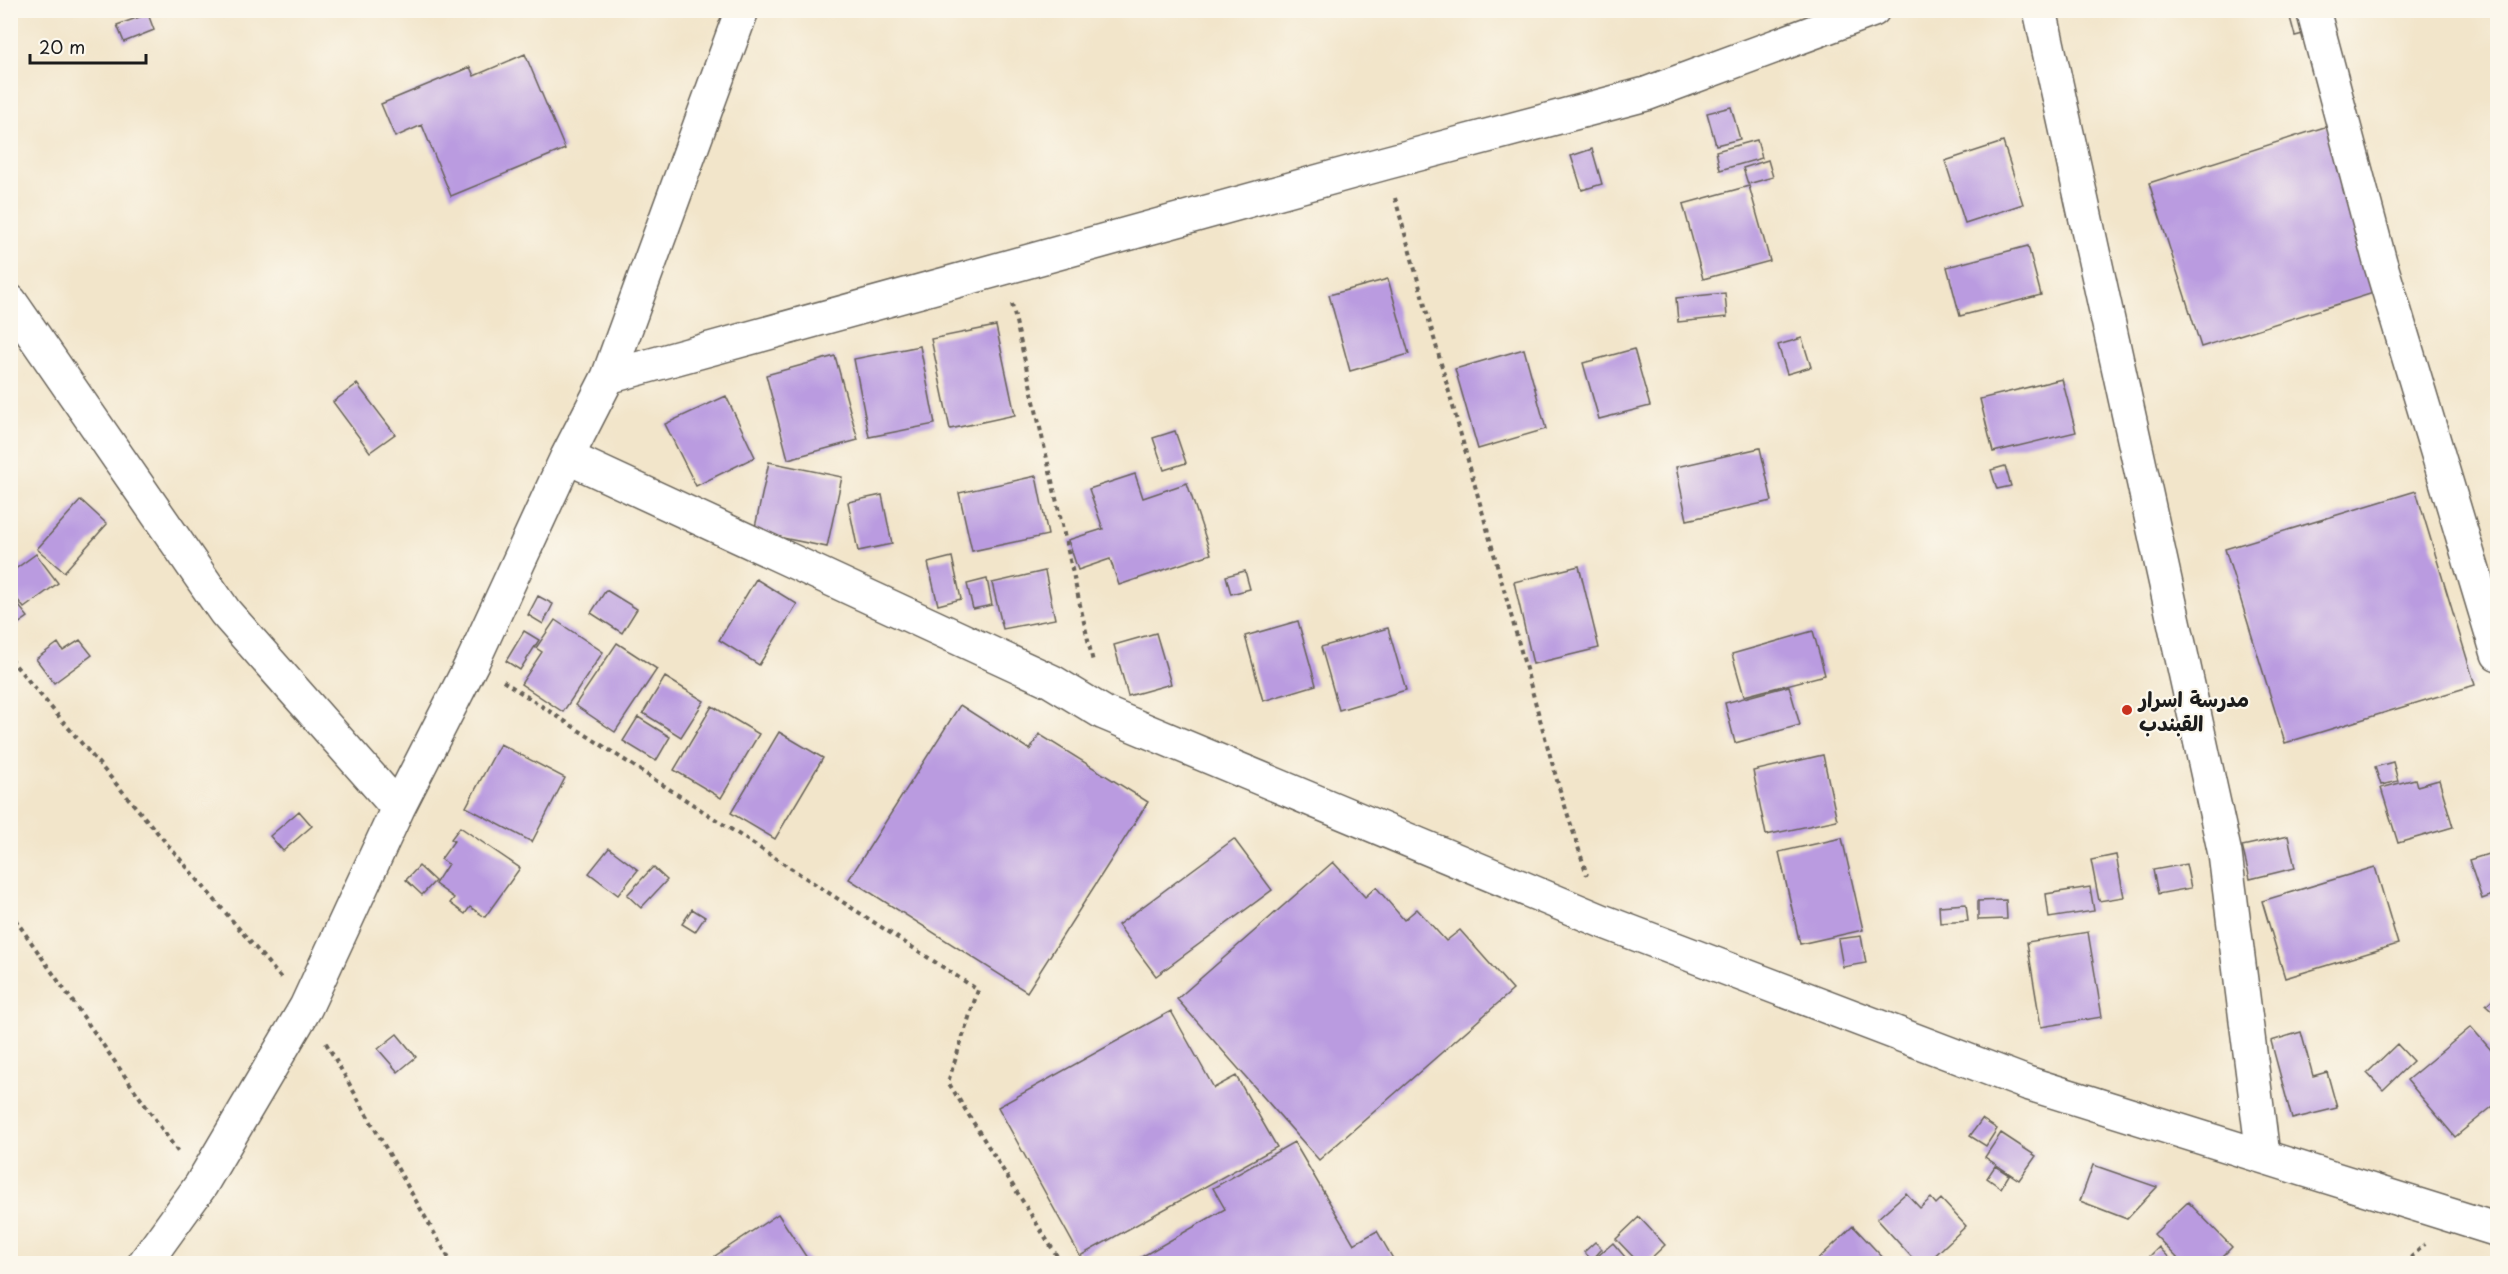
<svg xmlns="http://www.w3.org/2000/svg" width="2508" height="1274" viewBox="0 0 2508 1274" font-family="'Playpen Sans','Playpen Sans Arabic',sans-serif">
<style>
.building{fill:#ba9be0}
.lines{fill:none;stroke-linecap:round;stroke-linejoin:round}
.minor-casing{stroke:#676259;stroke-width:36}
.path{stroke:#676259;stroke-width:4;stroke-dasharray:4.5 4.5;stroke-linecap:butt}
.minor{stroke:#fff;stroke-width:33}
.poi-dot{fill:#c8321e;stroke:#fbf7ec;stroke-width:2}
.labels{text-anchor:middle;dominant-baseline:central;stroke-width:4.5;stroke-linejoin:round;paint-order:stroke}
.poi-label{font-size:21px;font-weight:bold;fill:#1c1c1c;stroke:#fbf7ec;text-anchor:start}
</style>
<rect width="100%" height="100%" fill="#fbf7ec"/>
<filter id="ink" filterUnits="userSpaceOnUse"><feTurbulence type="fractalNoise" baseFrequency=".0167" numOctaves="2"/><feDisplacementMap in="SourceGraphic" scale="12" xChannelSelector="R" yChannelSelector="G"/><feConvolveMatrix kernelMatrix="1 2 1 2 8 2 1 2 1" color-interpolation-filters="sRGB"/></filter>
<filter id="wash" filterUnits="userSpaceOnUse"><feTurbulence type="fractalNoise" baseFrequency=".008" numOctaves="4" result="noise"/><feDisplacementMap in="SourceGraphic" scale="24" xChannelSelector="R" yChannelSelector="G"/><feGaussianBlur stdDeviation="1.35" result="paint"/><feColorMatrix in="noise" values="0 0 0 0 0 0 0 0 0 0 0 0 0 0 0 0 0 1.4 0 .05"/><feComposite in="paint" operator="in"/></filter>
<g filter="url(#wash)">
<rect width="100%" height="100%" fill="#f2e5ca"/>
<g id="blocks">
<path class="building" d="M2288,10H2305L2311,32L2295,36Z
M148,14L154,30L124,42L117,25Z
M525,54L565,149L451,196L422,125L395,137L381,104L470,67L474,76Z
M1731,107L1740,139L1716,145L1707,113Z
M2331,125L2383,290L2201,347L2149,183Z
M1757,140L1762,158L1720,170L1716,151Z
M2003,142L2023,204L1965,223L1945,161Z
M1592,149L1602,184L1582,190L1571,156Z
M1768,160L1773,177L1748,184L1743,168Z
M1749,186L1770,261L1703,279L1683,204Z
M2028,246L2041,295L1960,316L1947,267Z
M1388,279L1409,354L1350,371L1329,295Z
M1725,293L1727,317L1678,322L1676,298Z
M996,326L1015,415L950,429L931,339Z
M1802,338L1811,367L1787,374L1778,345Z
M920,346L935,424L869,437L854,359Z
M1524,349L1546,429L1478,449L1455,369Z
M1634,349L1650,406L1599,419L1583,363Z
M835,356L858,440L788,459L766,375Z
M2062,379L2076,432L1993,452L1980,399Z
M357,384L395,434L370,452L333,402Z
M726,396L755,457L696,486L665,424Z
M1175,431L1186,463L1164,470L1153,438Z
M1760,448L1772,501L1687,520L1676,467Z
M769,462L842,477L827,547L754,532Z
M2005,466L2011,486L1997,489L1991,470Z
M1135,474L1143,498L1187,483L1211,554L1119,585L1110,559L1078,570L1068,540L1103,529L1089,489Z
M1036,476L1048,535L972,551L959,493Z
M2416,491L2475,685L2285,743L2225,549Z
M882,495L892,544L858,551L848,502Z
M81,500L107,524L64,572L37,549Z
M36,554L58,583L24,608L10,590V573Z
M952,557L961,599L938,605L928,563Z
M1579,566L1599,648L1533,664L1514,582Z
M1045,571L1055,619L1003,629L992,583Z
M1245,571L1250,589L1231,594L1226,576Z
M756,579L797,604L759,665L719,640Z
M987,579L992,605L973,609L967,584Z
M606,590L637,609L622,633L591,613Z
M10,595L28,617L12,628L10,626Z
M538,596L553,604L543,624L528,615Z
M555,620L603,652L563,712L521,684L542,652L536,648Z
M1298,621L1316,685L1263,701L1245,636Z
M1388,628L1406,690L1339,710L1321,647Z
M524,631L539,640L520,670L506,661Z
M1813,631L1825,675L1744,696L1732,654Z
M1156,633L1171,684L1128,696L1114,645Z
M80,640L92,655L54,683L36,659L58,643L63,651Z
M617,643L657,669L615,732L575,705Z
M665,677L704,701L681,737L643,713Z
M1789,686L1800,725L1735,743L1725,703Z
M960,705L1030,750L1039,734L1148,802L1027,992L849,879Z
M712,706L759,734L721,798L674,770Z
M638,717L670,737L656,761L623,741Z
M779,732L823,758L775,839L731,813Z
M500,744L565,778L532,842L466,807Z
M1823,755L1837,820L1766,835L1753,771Z
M2393,762L2398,781L2381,785L2375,767Z
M2415,779L2417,786L2439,780L2453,827L2398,843L2381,788Z
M299,811L312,826L283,851L270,836Z
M460,827L520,868L485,917L470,907L465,914L450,903L454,898L435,884L448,864L441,859L454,841L451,839Z
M2288,836L2295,868L2250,879L2242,846Z
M1842,838L1863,930L1800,944L1779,852Z
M1234,839L1272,890L1156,976L1118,925Z
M609,848L638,870L618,895L589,873Z
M2498,851V893L2482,899L2469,860Z
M2116,855L2124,897L2099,901L2091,860Z
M1333,862L1365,897L1376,887L1404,920L1417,909L1446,941L1460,930L1513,990L1319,1160L1177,999Z
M2186,864L2191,888L2158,894L2153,870Z
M419,866L435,881L422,895L406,880Z
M653,867L667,880L641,908L627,895Z
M2375,867L2398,944L2285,978L2262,901Z
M2090,887L2094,911L2049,918L2046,894Z
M2006,900L2007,919L1978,920V901Z
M1966,904L1968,921L1940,923L1939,906Z
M692,909L705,917L695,932L682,924Z
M2088,932L2102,1017L2041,1027L2027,942Z
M1861,936L1866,963L1843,967L1838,939Z
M2498,994V1016L2486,1005Z
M1171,1011L1214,1088L1236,1076L1277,1147L1080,1256L998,1107Z
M2471,1027L2498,1058V1102L2455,1137L2407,1080Z
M2301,1032L2313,1076L2327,1072L2337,1108L2292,1119L2271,1041Z
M397,1034L416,1057L398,1072L378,1049Z
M2397,1044L2413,1061L2383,1090L2367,1073Z
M1982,1119L1997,1129L1986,1146L1970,1136Z
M2001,1133L2036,1156L2019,1180L1985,1157Z
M1294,1142L1354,1244L1377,1231L1396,1264H1129L1225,1209L1213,1188Z
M2093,1165L2157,1187L2127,1219L2080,1201Z
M1995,1166L2009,1175L2001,1188L1987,1178Z
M1906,1193L1920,1208L1931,1198L1936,1204L1941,1199L1966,1226L1926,1264H1918L1877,1219Z
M2188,1202L2232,1247L2215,1264H2183L2154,1234Z
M778,1214L811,1264H719L715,1256Z
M1639,1217L1665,1245L1645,1264H1640L1616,1239Z
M1853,1226L1889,1264H1813Z
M1595,1242L1602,1249L1592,1260L1584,1252Z
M1613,1243L1631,1264H1592L1591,1262Z
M2159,1247L2175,1264H2142Z"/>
</g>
</g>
<g filter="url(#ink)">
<use href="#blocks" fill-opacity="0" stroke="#676259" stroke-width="1.5"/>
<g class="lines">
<g class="minor-casing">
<path id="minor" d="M2040,10L2225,854L2263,1155
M2313,10L2380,262L2498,654
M10,301L225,612L398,808
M608,377L1385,163L1646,94L1873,10
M567,457L1051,681L1104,713L1602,921L2027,1083L2498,1230
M144,1264L201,1185L306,1007L398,808L473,661L567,457L608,377L742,10"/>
</g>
<path class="path" d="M1395,198L1558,784L1587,875
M1012,304L1093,662
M10,659L281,978
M503,681L978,990L948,1082L1062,1264
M10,912L178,1152
M326,1043L452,1264
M2404,1264L2425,1244"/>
<use href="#minor" class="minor"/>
</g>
</g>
<circle class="poi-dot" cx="2127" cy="710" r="6"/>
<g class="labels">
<g class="poi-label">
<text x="2139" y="698">مدرسة اسرار<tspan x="2139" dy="24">القبندب</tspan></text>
</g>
</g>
<rect width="2508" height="1274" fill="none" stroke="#fbf7ec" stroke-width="36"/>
<path d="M30 54v9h116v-9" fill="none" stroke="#1c1c1c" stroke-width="3"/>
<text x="39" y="54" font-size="18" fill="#1c1c1c" stroke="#fbf7ec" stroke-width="4.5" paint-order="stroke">20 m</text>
</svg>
